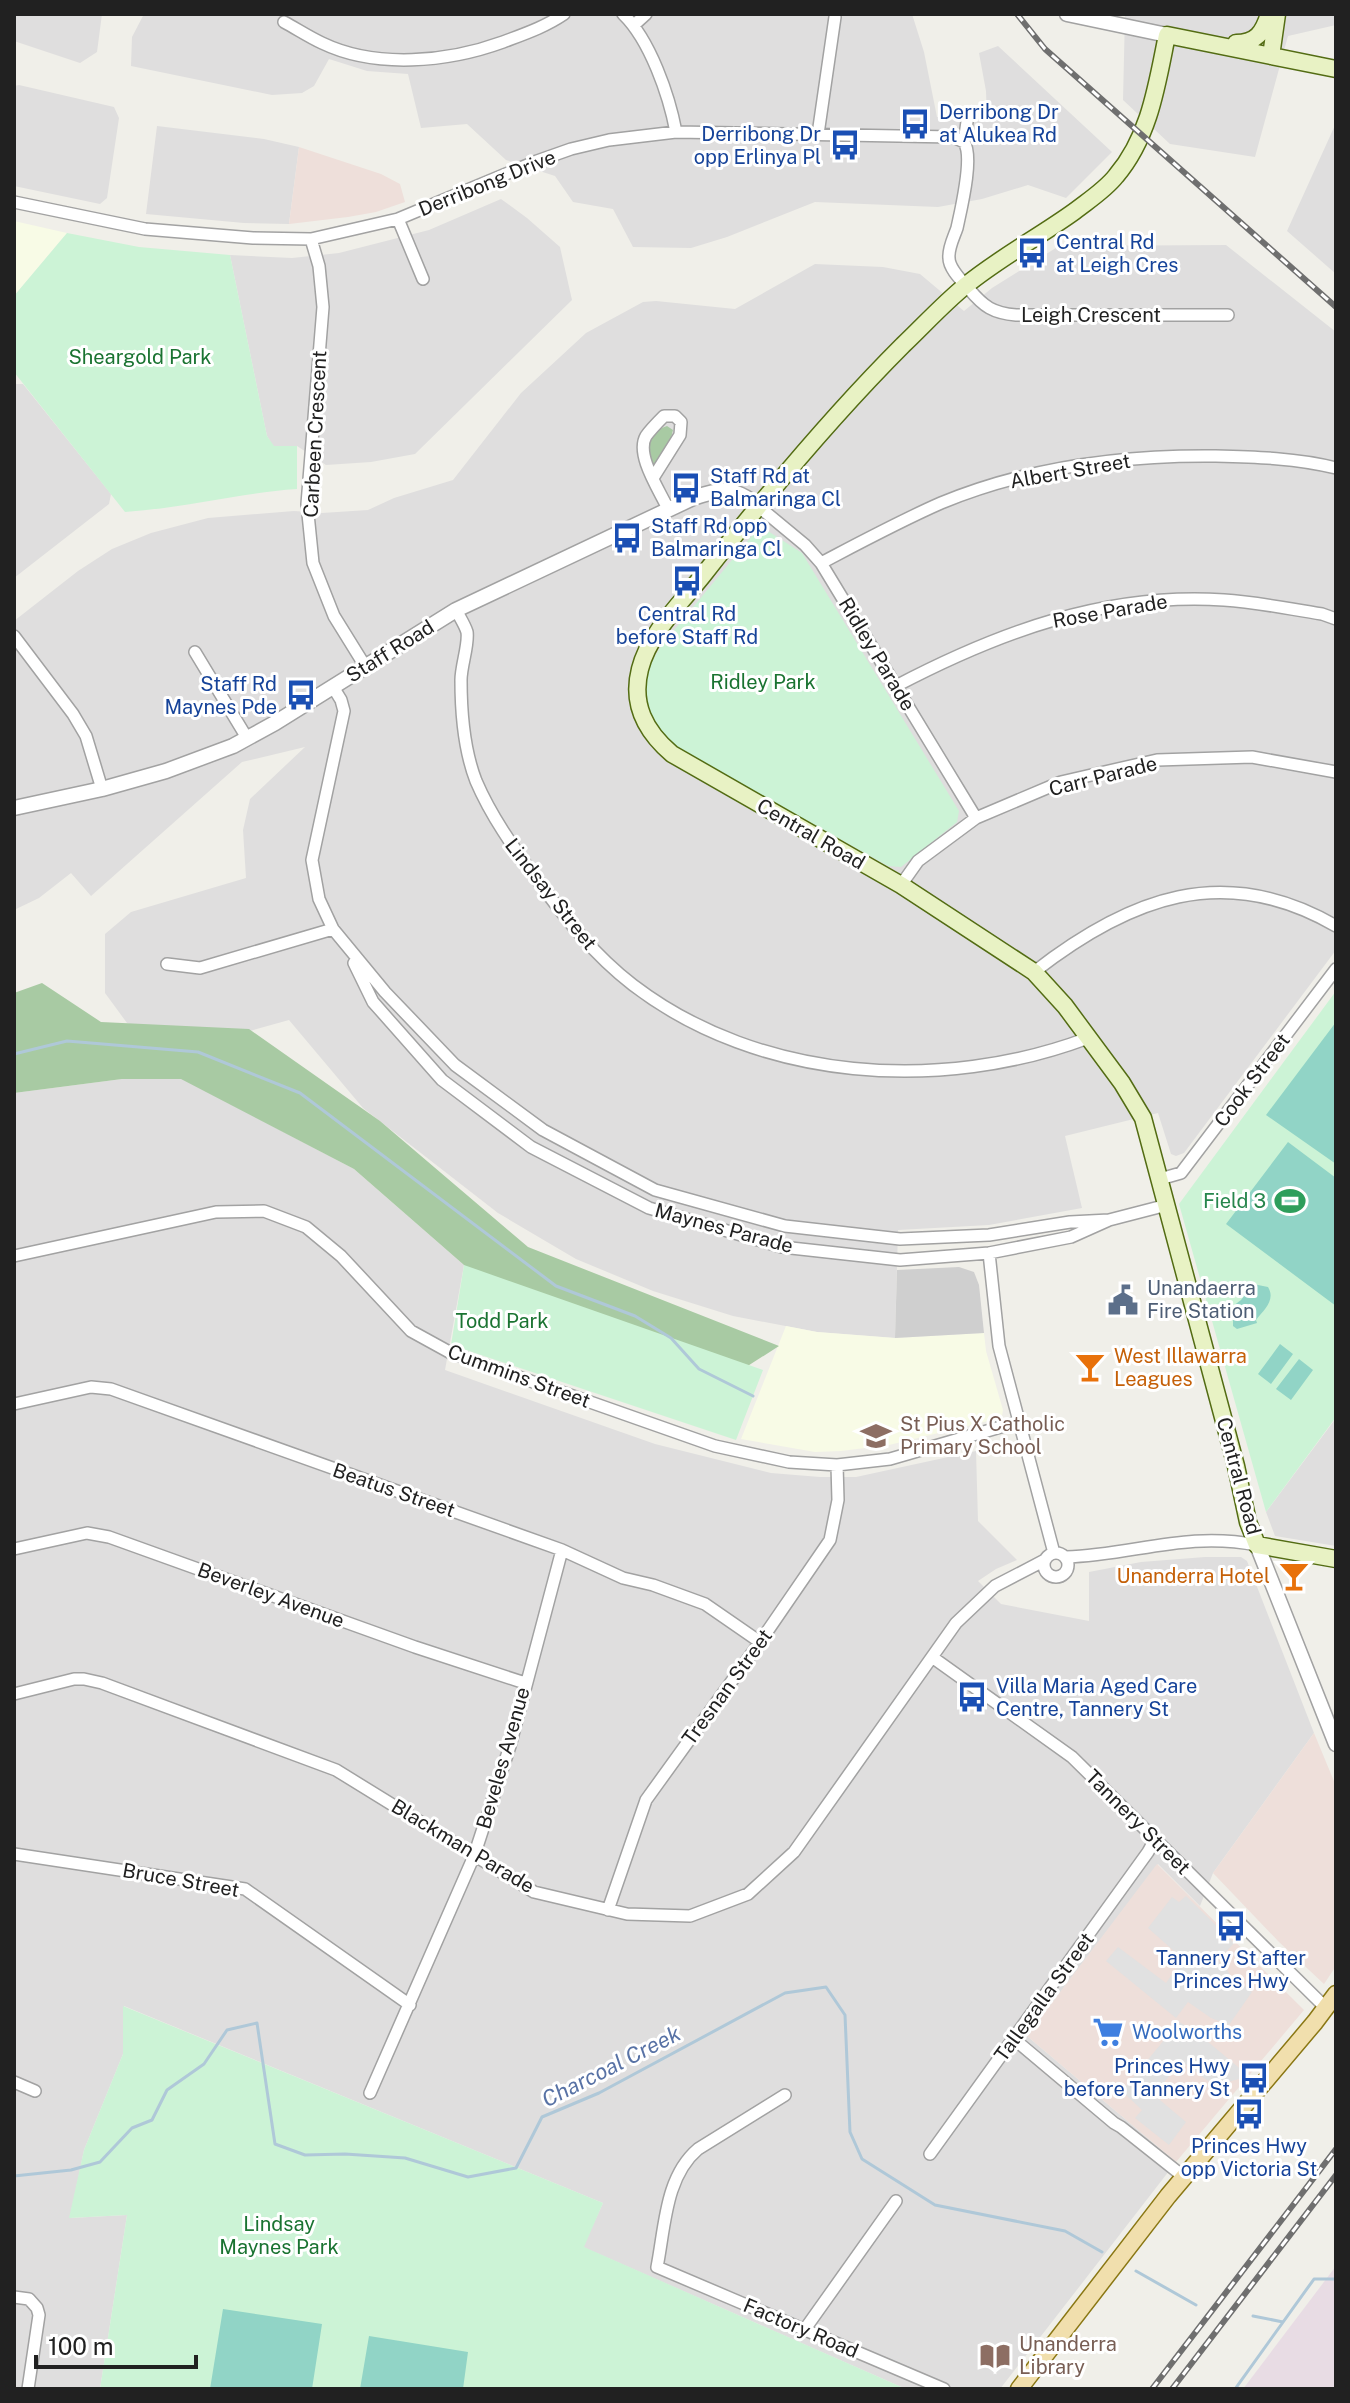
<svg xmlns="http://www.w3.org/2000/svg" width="1350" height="2403" viewBox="0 0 1350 2403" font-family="'Public Sans',sans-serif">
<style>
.residential{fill:#dfdede}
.commercial{fill:#eedfda}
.industrial{fill:#e8dce4}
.education{fill:#f8fbe6}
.religious{fill:#cfcfcf}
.forest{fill:#a8caa3}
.park{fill:#ccf3d6}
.pitch{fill:#91d4c6}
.parking{fill:#e1e1e1}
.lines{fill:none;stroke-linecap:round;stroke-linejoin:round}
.stream{stroke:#afc8d8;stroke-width:3}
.minor-casing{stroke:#a2a2a2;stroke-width:14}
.tertiary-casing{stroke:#a2a2a2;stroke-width:17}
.secondary-casing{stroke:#536c13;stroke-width:19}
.primary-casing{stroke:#8a7713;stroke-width:19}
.minor{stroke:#fff;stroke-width:11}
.tertiary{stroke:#fff;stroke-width:14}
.secondary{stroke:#e8f2c4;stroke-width:16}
.primary{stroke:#f1dfad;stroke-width:16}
.rail-casing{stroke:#6f6f6f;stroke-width:6}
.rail{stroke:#fff;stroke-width:3;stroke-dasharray:9;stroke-linecap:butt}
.labels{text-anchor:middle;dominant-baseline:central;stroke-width:6;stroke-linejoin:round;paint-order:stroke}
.transit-label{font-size:20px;fill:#164399;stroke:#fff;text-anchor:start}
.street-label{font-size:20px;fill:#212121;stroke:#fff}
.park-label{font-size:20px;fill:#1a7331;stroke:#fff}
.leisure-label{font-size:20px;fill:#27864d;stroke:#fff;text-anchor:end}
.service-label{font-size:20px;fill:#4e5e75;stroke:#fff;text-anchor:start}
.food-label{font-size:20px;fill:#c56008;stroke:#fff;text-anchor:start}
.education-label{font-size:20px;fill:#785e54;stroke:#fff;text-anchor:start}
.shop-label{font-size:20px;fill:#366cbe;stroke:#fff;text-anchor:start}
.water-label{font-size:22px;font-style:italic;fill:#5872a5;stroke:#fff}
</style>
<rect width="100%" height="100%" fill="#f0efe9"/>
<path class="residential" d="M14,14H102L97,52L80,63L14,41Z
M144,14H912L924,52L937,117L987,119L986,91L979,53L998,46L1112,152L1066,198L1028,185L982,199L938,207L815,202L727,237L691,248L633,247L613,209L573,202L555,176L506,160L467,124L421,128L408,74L367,71L329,59L314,86L302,93L272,95L131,66L132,37Z
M1125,14H1336V25L1288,36L1255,157L1170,144L1123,100Z
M19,85L114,107L119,118L107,198L100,204L14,186V86Z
M1336,123V274L1287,231Z
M157,126L264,139L299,147L289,224L244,223L146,214Z
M501,199L527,218L560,247L572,300L415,454L371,462L326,465L297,446H273L267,436L230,255L292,258L339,253L429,230Z
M1226,245L1336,332V950L1184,1153L1176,1156L1171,1154L1158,1113L1065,1136L1082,1208L989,1225L898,1230L895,1338L817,1332L733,1316L653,1291L576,1259L498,1213L363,1108L289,1020L218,1040L179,1042L127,1023L105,993V934L131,912L246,878L243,830L250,799L305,747L242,762L91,896L71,873L39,898L14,910V621L78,571L112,549L151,533L208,518L294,511L322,513L368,510L394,498L453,480L521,393L586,333L643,302L656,301L735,309L815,264L883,267L920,274L964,311L992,288L1059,246Z
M14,384H23L111,494L109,504L14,578Z
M181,1078L354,1169L464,1265L445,1370L655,1444L771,1473L820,1477H856L976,1451L978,1521L1017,1560L996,1569L978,1581L1001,1604L1089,1621V1572L1141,1562L1205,1557H1241L1247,1561L1314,1733L1213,1873L1200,1906L1158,1864L1027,2036L1176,2162L1000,2389H906L583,2247L603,2203L124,2006L123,2054L84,2150L70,2218L127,2215L100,2389H14V1093L122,1079Z
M1336,1418V1546L1275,1536L1266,1512Z"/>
<path class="commercial" d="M299,147L381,174L400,184L405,202L376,212L348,217L289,224Z
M1314,1733L1336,1786V1966L1324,1984L1279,1942L1213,1873Z
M1157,1864L1304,2010L1176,2162L1027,2036Z"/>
<path class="industrial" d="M1336,2266V2389H1243Z"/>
<path class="education" d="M14,221L67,233L14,296Z
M786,1326L817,1332L895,1338L984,1333L986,1351L1003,1410L1002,1416L996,1419L889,1445L841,1451L815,1452L741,1439Z"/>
<path class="religious" d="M959,1267L974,1272L979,1285L984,1333L895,1338L897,1270Z"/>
<path class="forest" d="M667,426L673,430L670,442L653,469C645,452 647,432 667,426Z
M42,983L101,1022L249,1029L380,1121L528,1247L779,1346L704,1394L504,1347L464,1265L354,1169L181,1079H122L14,1093V993Z"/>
<path class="park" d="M67,233L139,247L230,255L267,436L274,446H297V489C239,493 183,508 125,512L14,372V296Z
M760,526L802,553L959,811L957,822L901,867L888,866L677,748L649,716L645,674L661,646Z
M1336,991V1417L1266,1512L1179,1204Z
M464,1265L763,1370L736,1440L451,1345Z
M123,2006L603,2203L584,2247L906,2389H100L127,2215L69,2218L84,2150L123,2054Z"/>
<path class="pitch" d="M1336,1022V1164L1266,1115Z
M1288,1142L1336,1178V1306L1226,1224Z
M1253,1284L1268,1287C1276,1300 1264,1310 1256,1320L1257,1323L1237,1329L1233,1326V1306L1241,1300Z
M1280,1344L1293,1354L1271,1384L1258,1374Z
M1299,1359L1313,1370L1291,1400L1276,1389Z
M223,2309L322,2324L312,2389H210Z
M369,2336L468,2352L463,2389H360Z"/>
<path class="parking" d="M1186,1896L1234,1943L1218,1961L1225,1966L1230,1975L1252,1992L1229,2025L1211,2018L1188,2002L1176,2018L1106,1961L1118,1947L1166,1983L1183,1959L1148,1928L1172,1897L1179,1902Z
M1179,2022L1195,2031L1244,2072L1239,2079L1224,2083L1219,2089L1181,2061L1154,2095L1186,2122L1169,2145L1135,2118L1142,2110L1122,2091Z"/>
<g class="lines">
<path class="stream" d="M14,1054L67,1041L198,1052L300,1093L556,1286L635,1316L671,1338L699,1369L753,1396
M14,2176L71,2170L100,2162L132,2128L152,2120L167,2090L204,2064L227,2030L257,2023L275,2144L305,2155L345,2154L405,2158L468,2177L516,2168L542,2117L599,2093L785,1993L826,1987L845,2015L850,2132L862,2159L935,2205L1065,2231L1102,2252
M1136,2271L1196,2305
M1253,2316L1283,2322
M1235,2389L1314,2279H1336"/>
<g class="minor-casing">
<path id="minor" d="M623,14C650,40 669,95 676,132
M284,22C297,29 309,37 322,43C376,69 448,62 503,42C524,34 545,27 564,14
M634,25L646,14
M968,115L964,142C974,157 961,209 957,228C954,237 948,248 949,258C949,269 962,281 969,289C984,307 993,313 1016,315H1228
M818,134L835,17
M14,202L145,229L253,238L311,239L398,219L537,161L571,149L609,140L676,132L953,137L964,142
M398,219L423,279
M311,239L319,266L323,307L307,504L313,563L334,616L365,666
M653,478L680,435L681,422L675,416H664C658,422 651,429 646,436C635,455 660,491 668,509
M758,506L805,545L821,563L976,818
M821,563C861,542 900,521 941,503C1028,467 1122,455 1215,456C1255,457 1297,458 1336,468
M456,610C459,616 465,625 467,632C469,644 461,666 461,680C461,712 464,750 476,781C491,816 513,847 536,878C565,918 594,955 633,985C760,1082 942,1093 1088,1038
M14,636L73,714L86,736L102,789
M195,652L247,738
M896,686C999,632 1107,592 1224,600C1257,602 1289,609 1322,614L1336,619
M333,687L341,700L344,711L312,860L319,899L333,929L385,992L455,1065L543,1130L655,1190L785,1226L900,1239L989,1235L1070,1222L1109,1220
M901,885L918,861L976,818L1061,782L1157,760L1252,757L1336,772
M354,963L373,1002L442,1080L531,1147L649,1208L782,1247L900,1260L989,1253L1071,1237L1109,1220L1167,1205
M167,964L200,968L333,929
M1034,972C1129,898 1224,861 1336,926
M1160,1179L1181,1173L1336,969
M989,1253L999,1346L1054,1553
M14,1256L216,1212L264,1211L306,1227L341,1256L411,1331L451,1353L715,1446L789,1462L837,1465L890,1459L1018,1422
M14,1404L91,1387L111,1389L562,1550L623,1578L653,1585L705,1604L760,1642
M14,1549L87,1533L109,1537L415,1647L525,1683
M1044 1565a12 12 0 1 1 24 0a12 12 0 1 1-24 0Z
M1066,1557C1134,1555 1186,1531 1257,1545
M932,1657L1072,1757L1326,2008
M14,1694L74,1679H84L102,1683L336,1770L534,1892L627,1914L690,1916L748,1894L794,1852L956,1623L995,1586L1045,1560
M14,1854L245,1889L410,2005
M608,1910L646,1800L760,1642L830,1540L838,1500L837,1465
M1014,2039L1114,2123L1121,2127L1184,2177
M14,2082L35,2091
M370,2093L474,1856L510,1746L562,1550
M785,2095L698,2149C665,2177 665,2227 657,2267L944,2389
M930,2154L1148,1852L1155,1839
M14,2297L29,2299L37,2308L39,2315L28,2389
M805,2329L896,2201"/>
</g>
<g class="tertiary-casing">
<path id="tertiary" d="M1067,14L1167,35
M14,808L102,789L166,771L233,746L275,723L456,610L693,498C721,488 733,486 758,506
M1257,1545L1336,1744"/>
</g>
<g class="secondary-casing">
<path id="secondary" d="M1236,43C1256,43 1263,33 1269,14
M1271,56L1277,14
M1336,69L1167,35C1157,84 1150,136 1116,176C1105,190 1089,200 1075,211C1039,237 999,258 965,286C943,304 923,326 903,345C831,417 767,494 704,574C682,602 649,633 640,669C631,704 645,731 672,754L901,885L1034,972L1065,1006L1122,1083L1143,1118L1236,1466L1248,1522L1257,1545L1336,1559"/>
</g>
<g class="primary-casing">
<path id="primary" d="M1019,2389L1168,2196L1315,2022L1336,1994"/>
</g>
<use href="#minor" class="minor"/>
<use href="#tertiary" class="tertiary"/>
<use href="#secondary" class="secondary"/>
<use href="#primary" class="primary"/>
<g class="rail-casing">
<path id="rail" d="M1017,14L1045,49L1336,307
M1152,2389L1336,2149
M1172,2389L1336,2175"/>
</g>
<use href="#rail" class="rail"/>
</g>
<defs>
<g id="bus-bare" transform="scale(2.4)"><path d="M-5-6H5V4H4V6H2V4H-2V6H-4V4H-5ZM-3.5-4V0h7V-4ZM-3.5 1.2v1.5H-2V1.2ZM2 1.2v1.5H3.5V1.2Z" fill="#1a4fb4" stroke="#fff" stroke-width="2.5" paint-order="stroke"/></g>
<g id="stadium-bare" transform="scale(2.4)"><path d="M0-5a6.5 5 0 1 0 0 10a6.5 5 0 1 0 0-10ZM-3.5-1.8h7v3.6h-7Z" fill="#2e9e5b" stroke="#fff" stroke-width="2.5" paint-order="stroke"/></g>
<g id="civic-bare" transform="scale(2.4)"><path d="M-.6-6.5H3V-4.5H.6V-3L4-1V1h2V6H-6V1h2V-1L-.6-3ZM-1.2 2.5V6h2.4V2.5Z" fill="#5c6f8a" stroke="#fff" stroke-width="2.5" paint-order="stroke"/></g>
<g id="bar-bare" transform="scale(2.4)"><path d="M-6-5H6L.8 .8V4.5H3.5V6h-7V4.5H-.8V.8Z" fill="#e8710a" stroke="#fff" stroke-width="2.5" paint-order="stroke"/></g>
<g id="school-bare" transform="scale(2.4)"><path d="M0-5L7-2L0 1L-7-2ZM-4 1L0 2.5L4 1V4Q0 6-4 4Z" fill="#8d6e63" stroke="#fff" stroke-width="2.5" paint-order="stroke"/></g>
<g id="supermarket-bare" transform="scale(2.4)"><path d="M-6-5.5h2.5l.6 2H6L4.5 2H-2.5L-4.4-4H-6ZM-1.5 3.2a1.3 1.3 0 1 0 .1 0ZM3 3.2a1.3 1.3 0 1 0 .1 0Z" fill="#3f7fe0" stroke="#fff" stroke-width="2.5" paint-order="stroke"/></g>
<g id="library-bare" transform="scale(2.4)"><path d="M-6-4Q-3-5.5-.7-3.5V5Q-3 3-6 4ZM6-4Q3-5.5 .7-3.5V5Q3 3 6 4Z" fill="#8d6e63" stroke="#fff" stroke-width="2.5" paint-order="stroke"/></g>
</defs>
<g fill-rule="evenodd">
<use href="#bus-bare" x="915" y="124"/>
<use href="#bus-bare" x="845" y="145"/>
<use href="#bus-bare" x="1032" y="253"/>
<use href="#bus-bare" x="686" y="488"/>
<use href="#bus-bare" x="627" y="538"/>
<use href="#bus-bare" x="687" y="581"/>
<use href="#bus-bare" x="301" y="695"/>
<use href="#stadium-bare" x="1290" y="1201"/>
<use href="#civic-bare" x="1123" y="1300"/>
<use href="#bar-bare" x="1090" y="1367"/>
<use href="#school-bare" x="876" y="1436"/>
<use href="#bar-bare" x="1294" y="1576"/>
<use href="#bus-bare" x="972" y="1697"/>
<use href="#bus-bare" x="1231" y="1926"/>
<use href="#supermarket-bare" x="1108" y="2032"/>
<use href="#bus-bare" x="1254" y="2078"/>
<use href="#bus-bare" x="1249" y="2114"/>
<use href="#library-bare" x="995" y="2356"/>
</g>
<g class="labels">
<g class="transit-label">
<text x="939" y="112">Derribong Dr<tspan x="939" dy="23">at Alukea Rd</tspan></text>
<text x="821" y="134" text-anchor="end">Derribong Dr<tspan x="821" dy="23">opp Erlinya Pl</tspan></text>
<text x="1056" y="242">Central Rd<tspan x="1056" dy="23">at Leigh Cres</tspan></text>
<text x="710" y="476">Staff Rd at<tspan x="710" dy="23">Balmaringa Cl</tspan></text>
<text x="651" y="526">Staff Rd opp<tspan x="651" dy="23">Balmaringa Cl</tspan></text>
<text x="687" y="614" text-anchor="middle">Central Rd<tspan x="687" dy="23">before Staff Rd</tspan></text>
<text x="277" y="684" text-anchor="end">Staff Rd<tspan x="277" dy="23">Maynes Pde</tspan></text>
<text x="996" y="1686">Villa Maria Aged Care<tspan x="996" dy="23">Centre, Tannery St</tspan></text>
<text x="1231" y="1958" text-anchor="middle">Tannery St after<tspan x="1231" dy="23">Princes Hwy</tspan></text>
<text x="1230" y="2066" text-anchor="end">Princes Hwy<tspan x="1230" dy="23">before Tannery St</tspan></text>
<text x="1249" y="2146" text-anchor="middle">Princes Hwy<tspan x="1249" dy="23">opp Victoria St</tspan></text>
</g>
<g class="street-label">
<text transform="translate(487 183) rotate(-22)">Derribong Drive</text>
<text x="1091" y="315">Leigh Crescent</text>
<text transform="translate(315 434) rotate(-87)">Carbeen Crescent</text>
<text transform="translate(1070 471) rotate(-10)">Albert Street</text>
<text transform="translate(1110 611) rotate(-10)">Rose Parade</text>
<text transform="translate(390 651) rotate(-32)">Staff Road</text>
<text transform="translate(877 654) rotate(59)">Ridley Parade</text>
<text transform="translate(1103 776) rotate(-14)">Carr Parade</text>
<text transform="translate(811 834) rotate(30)">Central Road</text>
<text transform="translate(551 894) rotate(52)">Lindsay Street</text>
<text transform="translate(1252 1080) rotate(-53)">Cook Street</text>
<text transform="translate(724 1228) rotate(15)">Maynes Parade</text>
<text transform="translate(519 1376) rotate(20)">Cummins Street</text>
<text transform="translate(1239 1476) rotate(75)">Central Road</text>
<text transform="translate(394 1490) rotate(19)">Beatus Street</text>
<text transform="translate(271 1595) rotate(20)">Beverley Avenue</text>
<text transform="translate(727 1687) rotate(-54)">Tresnan Street</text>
<text transform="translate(503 1758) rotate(-74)">Beveles Avenue</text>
<text transform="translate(1138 1822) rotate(45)">Tannery Street</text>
<text transform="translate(463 1846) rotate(31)">Blackman Parade</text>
<text transform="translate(181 1880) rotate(10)">Bruce Street</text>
<text transform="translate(1044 1997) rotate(-54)">Tallegalla Street</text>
<text transform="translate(801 2328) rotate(23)">Factory Road</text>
</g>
<g class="park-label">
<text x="140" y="357">Sheargold Park</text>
<text x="763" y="682">Ridley Park</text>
<text x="502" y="1321">Todd Park</text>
<text x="279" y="2224">Lindsay<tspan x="279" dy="23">Maynes Park</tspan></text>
</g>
<g class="leisure-label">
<text x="1266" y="1201">Field 3</text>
</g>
<g class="service-label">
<text x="1147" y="1288">Unandaerra<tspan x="1147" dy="23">Fire Station</tspan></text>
</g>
<g class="food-label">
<text x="1114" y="1356">West Illawarra<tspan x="1114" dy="23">Leagues</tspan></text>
<text x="1270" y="1576" text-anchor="end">Unanderra Hotel</text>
</g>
<g class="education-label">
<text x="900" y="1424">St Pius X Catholic<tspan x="900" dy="23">Primary School</tspan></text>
<text x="1019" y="2344">Unanderra<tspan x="1019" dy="23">Library</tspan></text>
</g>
<g class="shop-label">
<text x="1132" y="2032">Woolworths</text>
</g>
<g class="water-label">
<text transform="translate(611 2066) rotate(-27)">Charcoal Creek</text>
</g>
</g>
<rect width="1350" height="2403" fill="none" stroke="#212121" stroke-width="32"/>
<path d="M36 2355v12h160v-12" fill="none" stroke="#212121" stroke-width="4"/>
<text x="48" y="2355" font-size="24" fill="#212121" stroke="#ffffff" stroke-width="6" paint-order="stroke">100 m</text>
</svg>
